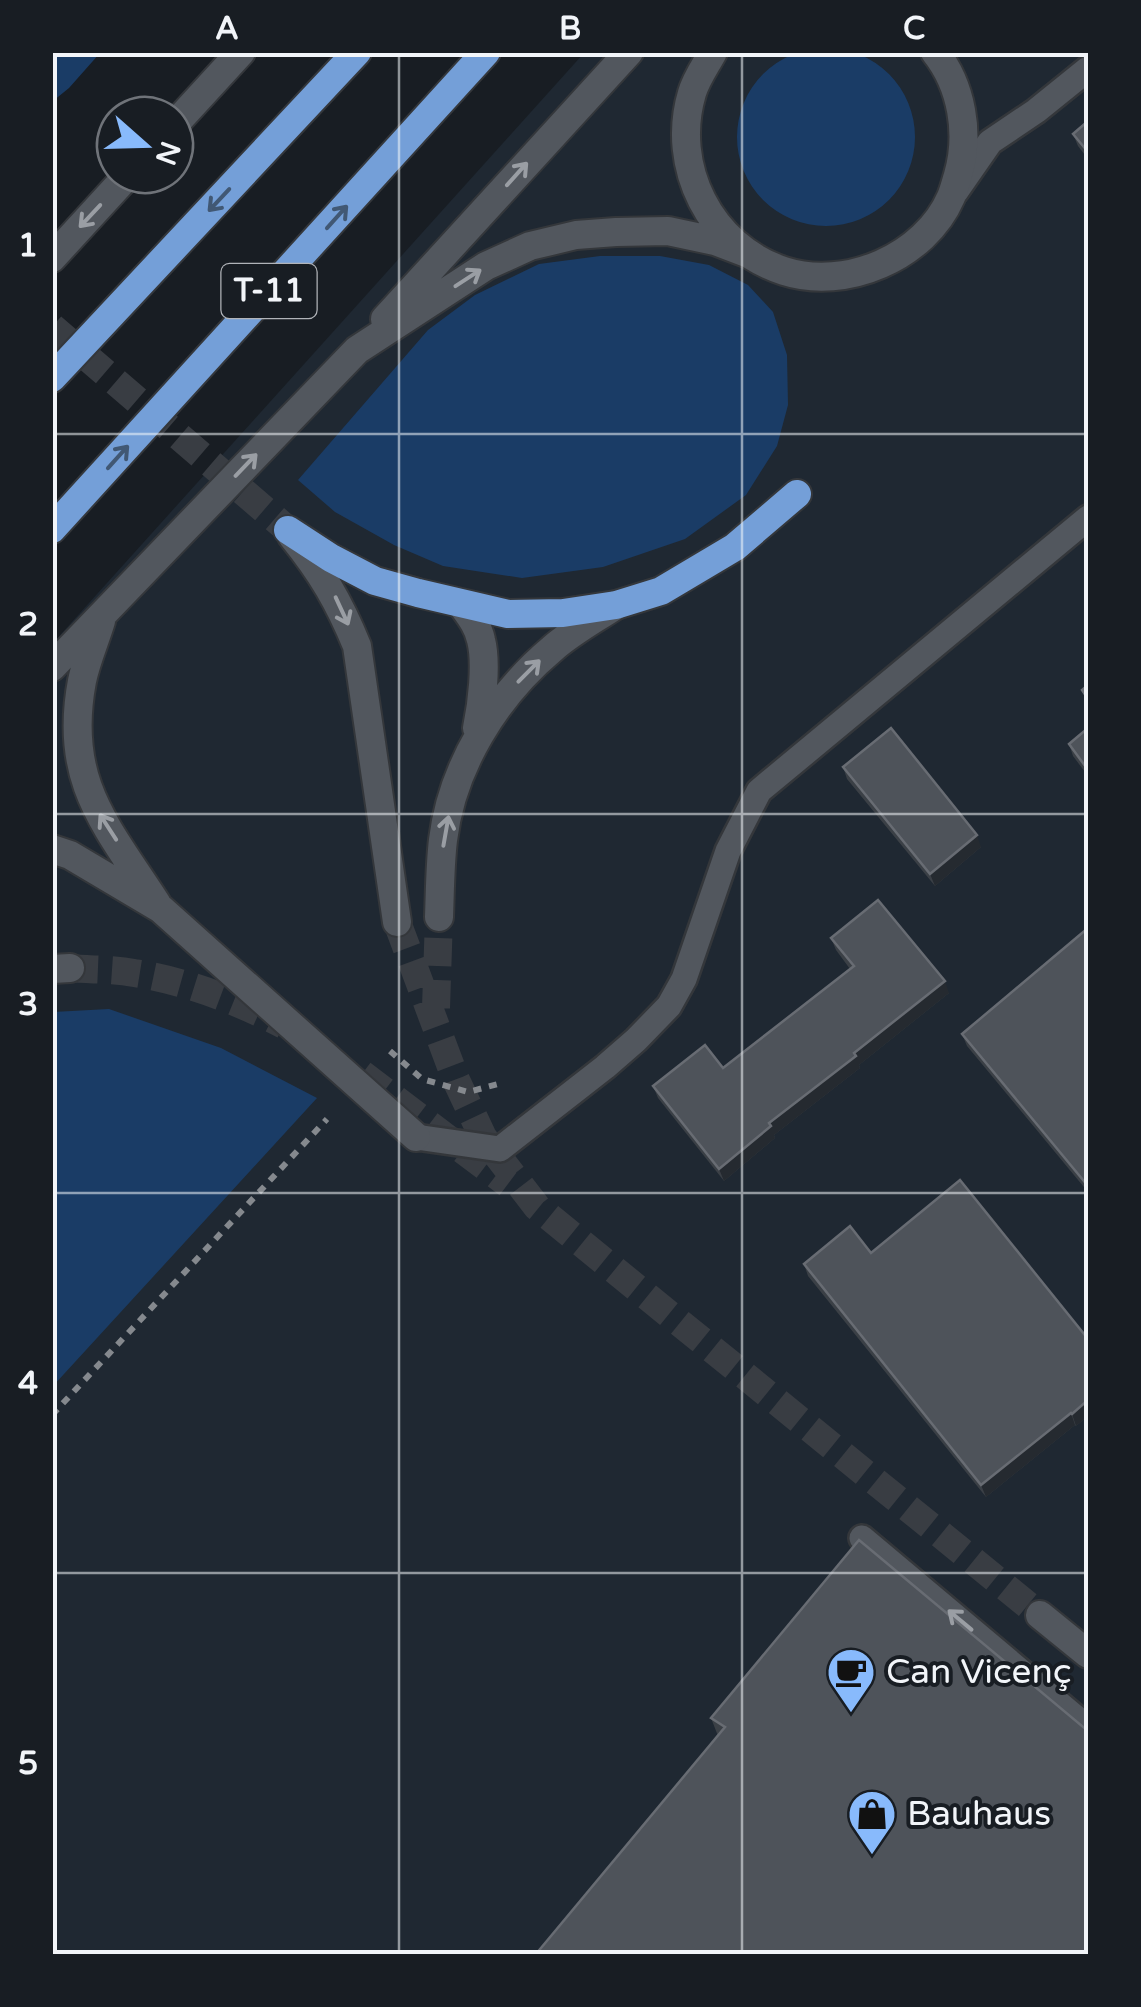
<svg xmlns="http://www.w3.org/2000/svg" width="1141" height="2007" viewBox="0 0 1141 2007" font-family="'Varela Round',sans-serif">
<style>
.built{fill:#1f2832}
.green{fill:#1a3c66}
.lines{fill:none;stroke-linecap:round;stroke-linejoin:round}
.minor-tunnel{stroke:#393d43;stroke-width:28;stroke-dasharray:28 14;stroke-linecap:butt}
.trunk-tunnel{stroke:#393d43;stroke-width:28;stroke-dasharray:28 14;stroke-linecap:butt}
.service-casing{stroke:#34373b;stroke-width:30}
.minor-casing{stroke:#34373b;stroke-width:32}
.trunk-casing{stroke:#34373b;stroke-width:32}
.path{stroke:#85898e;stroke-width:6;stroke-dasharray:8 8;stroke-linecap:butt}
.service{stroke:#52575e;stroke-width:25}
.minor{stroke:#52575e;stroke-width:28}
.trunk{stroke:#749fd8;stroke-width:28}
.wall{fill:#3b4046}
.shaded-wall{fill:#252a30}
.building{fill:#4e535a;stroke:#686c73;stroke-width:2.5}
.oneway{stroke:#9a9ea4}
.oneway2{stroke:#415874}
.grid{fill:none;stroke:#f2f5f9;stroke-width:2.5;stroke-opacity:0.55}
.labels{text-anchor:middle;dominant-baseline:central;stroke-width:8;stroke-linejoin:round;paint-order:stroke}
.shield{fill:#181d23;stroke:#b1b4b9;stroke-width:2.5}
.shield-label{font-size:32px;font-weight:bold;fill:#f2f5f9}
.poi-label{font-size:35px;fill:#f2f5f9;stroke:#181d23;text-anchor:start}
.neatline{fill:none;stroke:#f2f5f9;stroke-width:4}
.grid-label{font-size:32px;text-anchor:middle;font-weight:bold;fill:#f2f5f9}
</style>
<rect width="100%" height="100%" fill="#181d23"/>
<path class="built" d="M584,53H1088V1954H53V643Z"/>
<path class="green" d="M737 137a89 89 0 1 1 178 0a89 89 0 1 1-178 0Z
M53,52L100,53L69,88L53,101Z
M600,256H660L709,265L748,285L773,312L787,355L788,405L777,446L746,495L685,539L603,567L522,578L443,566L394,545L335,512L298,480L428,330L475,295L539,264Z
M109,1009L221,1048L317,1098L53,1386V1012Z"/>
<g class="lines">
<path class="minor-tunnel" d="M397,922L456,1080L483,1137L537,1207L1040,1615
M70,968C91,970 113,969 134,973C186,981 238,1001 284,1025
M436,1008L439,917
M362,1074L508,1184"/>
<path class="trunk-tunnel" d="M52,327L288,530"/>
<g class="service-casing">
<path id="service" d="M956,191L990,142L1036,111L1088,69
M416,1137L500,1149L605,1067L636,1040L669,1006L684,979L728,851L759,791L1088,518
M862,1538L1088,1728"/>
</g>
<g class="minor-casing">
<path id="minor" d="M713,52C706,65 696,79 692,93C670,166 710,247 784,271C846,291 925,257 951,197C954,190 956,182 958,175C970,134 962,86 935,52
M175,124L241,52
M52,258L128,175
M385,319L629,52
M292,536C322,573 339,602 357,646L397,922
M462,605C470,616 478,626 481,640C487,663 482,704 477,728
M101,621C95,641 86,661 82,681C63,781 106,825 157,904
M52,667L357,350L486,266L530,246L576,235L616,232L668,231L715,241L749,254
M52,849L70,855L161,909L416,1137
M439,917C440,891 440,865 443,840C452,766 496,696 552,649C571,632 595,619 616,605
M52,969L70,968
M1040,1615L1088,1654"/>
</g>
<g class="trunk-casing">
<path id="trunk" d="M52,378L357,52
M52,529L486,52
M288,530L331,558L375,581L418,593L508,614L563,613L616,605L661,591L735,547L797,494"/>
</g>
<path class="path" d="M390,1051L422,1079L468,1092L502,1083
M52,1415L327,1119"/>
<use href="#service" class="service"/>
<use href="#minor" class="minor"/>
<use href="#trunk" class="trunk"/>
</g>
<path class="wall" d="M1088,121V159L1078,146L1073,134Z
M1088,728V776L1073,756L1069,744Z
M843,767L981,847L935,886L847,779Z
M1088,928V1192L967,1046L962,1034Z
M831,938L949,993L859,1065L860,1068L774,1135L775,1138L724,1181L658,1098L653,1086L723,1068L850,969L836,950Z
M871,1253L1088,1339V1416L1076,1426L1075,1425L986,1497L808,1276L804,1264Z
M711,1718L1088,1731L718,1736Z"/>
<path class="shaded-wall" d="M977,835L981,847L935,886L930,874Z
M945,981L949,993L859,1065L860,1068L774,1135L775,1138L724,1181L719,1169L769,1123Z
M1088,1400V1416L1076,1426L1072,1414Z
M1071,1413L1075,1425L986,1497L981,1485Z"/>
<path class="building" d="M1088,121V152L1073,134Z
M1088,685V699L1082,690Z
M891,728L977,835L930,874L843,767Z
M1088,728V770L1069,744Z
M878,900L945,981L854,1053L856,1056L769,1123L771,1126L719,1169L653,1086L705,1045L723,1068L854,966L831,938Z
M1088,928V1186L962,1034Z
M960,1180L1088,1339V1400L1072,1414L1071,1413L981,1485L804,1264L850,1226L871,1253Z
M859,1540L1088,1731V1954H536L725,1727L711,1718Z"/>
<defs><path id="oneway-shaft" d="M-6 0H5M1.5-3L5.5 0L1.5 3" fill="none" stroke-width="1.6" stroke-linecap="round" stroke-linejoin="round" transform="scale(2.5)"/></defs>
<g class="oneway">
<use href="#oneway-shaft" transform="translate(517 174) rotate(-48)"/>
<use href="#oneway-shaft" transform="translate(90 216) rotate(133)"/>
<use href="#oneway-shaft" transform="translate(468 278) rotate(-33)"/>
<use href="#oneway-shaft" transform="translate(246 465) rotate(-46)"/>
<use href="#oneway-shaft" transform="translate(342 611) rotate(65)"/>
<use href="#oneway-shaft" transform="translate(529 671) rotate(-45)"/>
<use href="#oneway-shaft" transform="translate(108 827) rotate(-123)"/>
<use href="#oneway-shaft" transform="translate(446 831) rotate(-80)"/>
<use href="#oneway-shaft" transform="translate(960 1620) rotate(-140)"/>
</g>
<g class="oneway2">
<use href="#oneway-shaft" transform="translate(219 200) rotate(133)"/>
<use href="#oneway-shaft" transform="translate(337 217) rotate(-48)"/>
<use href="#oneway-shaft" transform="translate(118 457) rotate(-48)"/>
</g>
<path class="grid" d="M399,52V1954M742,52V1954M52,434H1088M52,814H1088M52,1193H1088M52,1573H1088"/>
<defs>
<g id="cafe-pin" transform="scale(2.5)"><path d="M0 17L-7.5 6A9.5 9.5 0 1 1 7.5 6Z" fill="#88bafc" stroke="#181d23"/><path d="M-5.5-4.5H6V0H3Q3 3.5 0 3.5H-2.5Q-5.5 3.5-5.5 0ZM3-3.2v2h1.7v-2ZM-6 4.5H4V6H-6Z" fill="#111"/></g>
<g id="shop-pin" transform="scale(2.5)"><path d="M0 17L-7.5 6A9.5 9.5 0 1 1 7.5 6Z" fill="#88bafc" stroke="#181d23"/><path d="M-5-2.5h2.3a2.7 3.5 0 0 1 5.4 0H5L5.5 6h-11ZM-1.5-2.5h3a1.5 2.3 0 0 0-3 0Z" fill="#111"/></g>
</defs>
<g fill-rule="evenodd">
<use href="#cafe-pin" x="851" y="1672"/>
<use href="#shop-pin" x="872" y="1814"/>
</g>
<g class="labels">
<rect class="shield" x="221.5" y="264" width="95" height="54" rx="8"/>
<g class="shield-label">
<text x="269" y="291">T-11</text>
</g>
<g class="poi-label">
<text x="886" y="1672">Can Vicenç</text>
<text x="907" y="1814">Bauhaus</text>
</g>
</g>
<rect width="1141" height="2007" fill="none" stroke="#181d23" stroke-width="110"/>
<g transform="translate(145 145) rotate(110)"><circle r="48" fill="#181d23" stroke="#6f7379" stroke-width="2.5"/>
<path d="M0-8L18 38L0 25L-18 38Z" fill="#88bafc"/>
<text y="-15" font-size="28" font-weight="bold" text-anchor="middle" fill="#f2f5f9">N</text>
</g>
<rect x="55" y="55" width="1031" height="1897" class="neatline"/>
<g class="grid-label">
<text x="227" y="39">A</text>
<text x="570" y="39">B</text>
<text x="914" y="39">C</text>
<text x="28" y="256">1</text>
<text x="28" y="635">2</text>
<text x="28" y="1015">3</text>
<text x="28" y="1394">4</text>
<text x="28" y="1774">5</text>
</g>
</svg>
